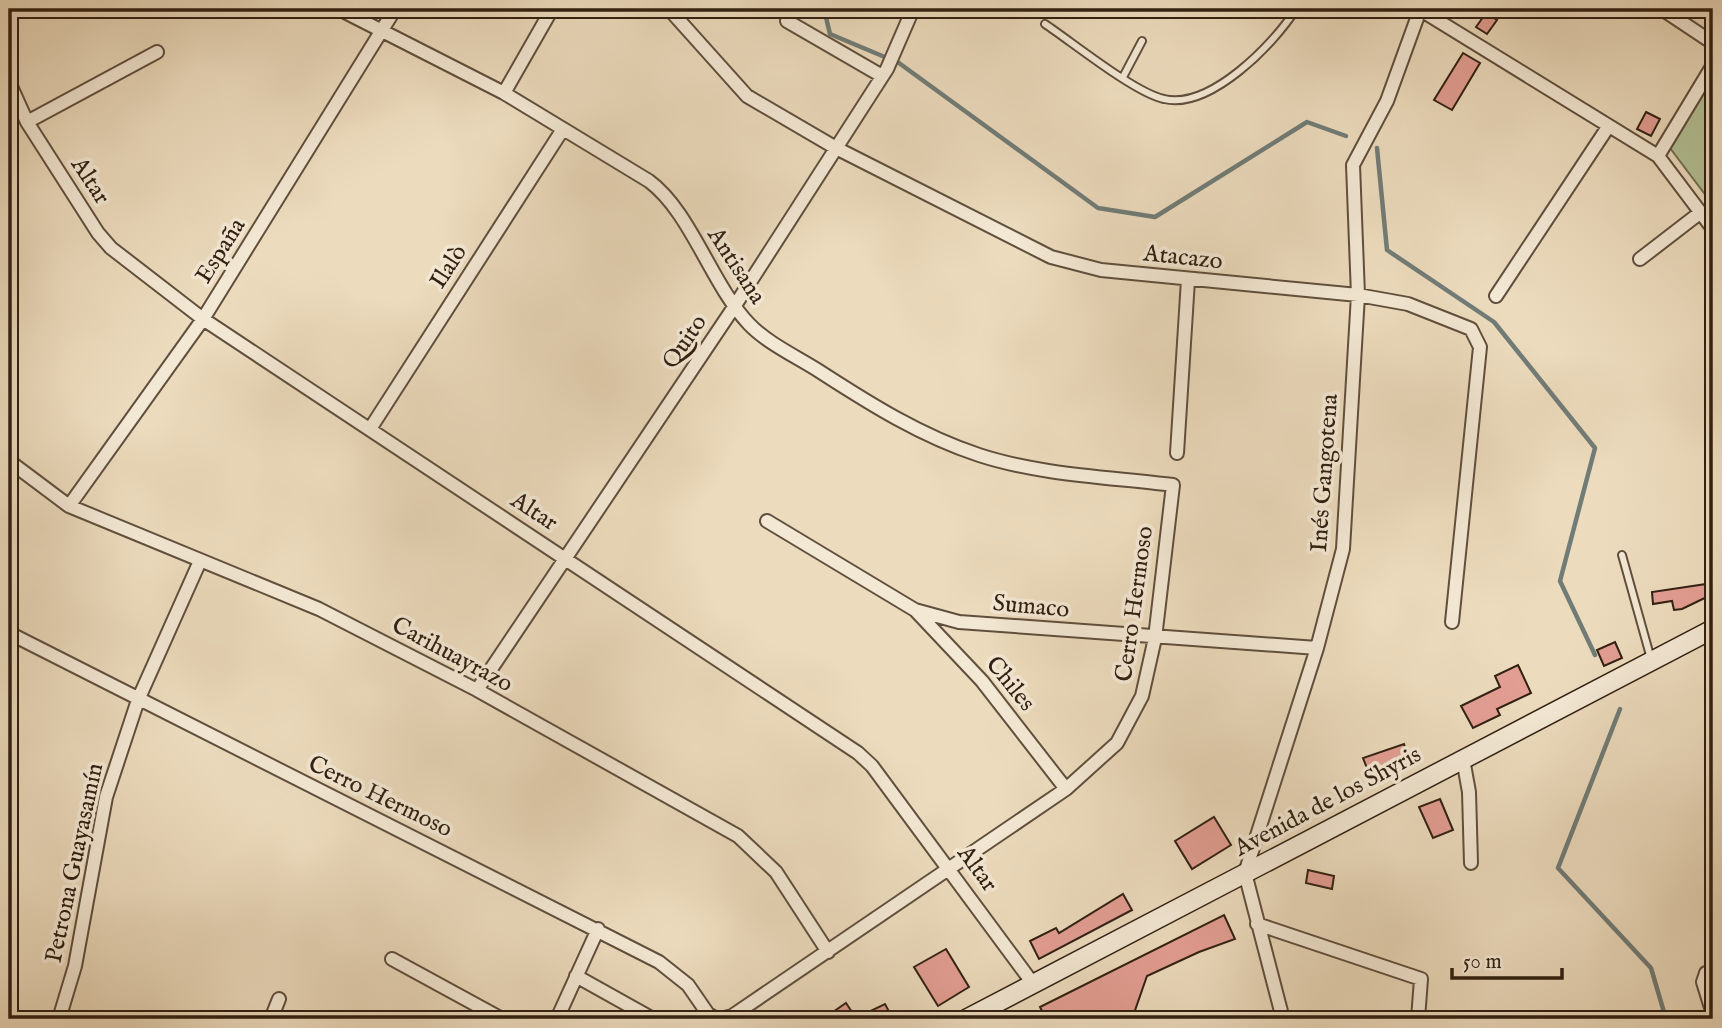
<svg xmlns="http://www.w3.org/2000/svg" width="1722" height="1028" viewBox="0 0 1722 1028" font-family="'IM FELL English',serif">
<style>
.green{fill:#b2c195;stroke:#727054;stroke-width:2}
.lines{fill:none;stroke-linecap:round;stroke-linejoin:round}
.stream{stroke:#717c77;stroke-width:4.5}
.building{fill:#e39e93;stroke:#312012;stroke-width:2}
.service-casing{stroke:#604f3d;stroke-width:10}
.minor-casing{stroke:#604f3d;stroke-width:16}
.secondary-casing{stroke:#312012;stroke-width:21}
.service{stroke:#f3e8d4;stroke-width:6}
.minor{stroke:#f3e8d4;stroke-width:12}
.secondary{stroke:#f3e8d4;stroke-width:18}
.labels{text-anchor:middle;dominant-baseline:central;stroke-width:7;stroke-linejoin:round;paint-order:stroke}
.street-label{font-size:24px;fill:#312012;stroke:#f3e8d4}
</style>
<rect width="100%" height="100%" fill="#ecdbbd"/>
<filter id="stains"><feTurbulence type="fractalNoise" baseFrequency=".00286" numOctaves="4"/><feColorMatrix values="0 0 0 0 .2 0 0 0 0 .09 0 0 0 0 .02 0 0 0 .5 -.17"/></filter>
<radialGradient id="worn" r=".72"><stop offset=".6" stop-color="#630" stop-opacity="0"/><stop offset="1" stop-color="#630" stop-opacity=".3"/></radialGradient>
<path class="green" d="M1713,78V205L1670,148Z"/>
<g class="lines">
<path class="stream" d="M824,9L830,34L899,63L1098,208L1155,217L1307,122L1346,136
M1377,148L1387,250L1494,322L1595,448L1560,581L1595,655
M1620,709L1558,868L1651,968L1666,1019"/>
</g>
<path class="building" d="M1486,13L1497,20L1487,34L1476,27Z
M1463,53L1480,63L1452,110L1434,100Z
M1646,112L1660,119L1651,136L1637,129Z
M1713,583V594L1682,609L1674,610L1672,601L1653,604L1652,592Z
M1615,642L1622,658L1604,666L1597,650Z
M1518,665L1531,693L1497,709L1500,715L1473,728L1461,706L1500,687L1495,676Z
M1404,744L1410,763L1370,776L1363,758Z
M1440,799L1453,830L1433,838L1419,807Z
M1214,817L1231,845L1192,869L1175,841Z
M1308,870L1334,876L1332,889L1306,883Z
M1123,894L1132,910L1039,959L1030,941L1056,928L1059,933Z
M1224,915L1235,939L1199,952L1147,976L1132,1019H1046L1040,1007Z
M946,949L969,987L938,1006L914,967Z
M846,1003L856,1018L885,1004L893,1019H823Z"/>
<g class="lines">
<g class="service-casing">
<path id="service" d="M1045,24C1072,42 1135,93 1164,99C1210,110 1274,44 1296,9
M1123,77L1142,41
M1622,555L1651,659"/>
</g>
<g class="minor-casing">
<path id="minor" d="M339,9L504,93L649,181C691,212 711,284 749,324C767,343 797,357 819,371C870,404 921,436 979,455C1040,475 1109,477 1173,485L1155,638L1142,696L1117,743L1066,789L732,1016L721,1019
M669,9L747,96L836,148L1051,257L1101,270L1358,295L1408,304L1471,329L1480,347L1452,622
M1419,9L1658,156L1713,229
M1662,9L1713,43
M787,21L882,76
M9,82L27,122L98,233L111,248L203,319L858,753L872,766L1034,985
M504,93L552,9
M27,122L157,52
M1658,156L1713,65
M1640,259L1701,212
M1496,296L1608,127
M370,429L563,129
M1177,453L1188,280
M9,461L69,506L319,609L477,690L738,836L776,872L828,952
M69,506L203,319L395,9
M767,521L915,610L959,622L1317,648
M915,610L982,681L1066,789
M9,633L659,962L688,985L708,1014L717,1019
M477,690L734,307L887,69L913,9
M1463,759L1469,792L1471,863
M1257,924L1421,979L1418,1019
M392,959L502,1019
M1713,971L1706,973L1703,982L1713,1014
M576,976L653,1019
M59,1019L75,966L106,797L138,700L200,561
M271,1019L279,999
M557,1019L598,929
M1283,1019L1245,873L1317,648L1343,549L1358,295L1353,165L1387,101L1420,10"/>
</g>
<g class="secondary-casing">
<path id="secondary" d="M966,1019L1713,629"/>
</g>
<use href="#service" class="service"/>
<use href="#minor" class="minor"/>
<use href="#secondary" class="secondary"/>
</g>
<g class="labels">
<g class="street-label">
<text transform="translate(90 181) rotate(57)">Altar</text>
<text transform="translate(221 251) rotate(-58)">España</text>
<text transform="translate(1183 258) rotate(6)">Atacazo</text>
<text transform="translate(736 266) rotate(57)">Antisana</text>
<text transform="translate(449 267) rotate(-57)">Ilalò</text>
<text transform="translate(685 342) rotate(-56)">Quito</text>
<text transform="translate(1325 473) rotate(-86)">Inés Gangotena</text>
<text transform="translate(534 512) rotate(33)">Altar</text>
<text transform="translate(1135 604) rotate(-82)">Cerro Hermoso</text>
<text transform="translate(1031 607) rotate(5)">Sumaco</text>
<text transform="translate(452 655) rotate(28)">Carihuayrazo</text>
<text transform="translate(1010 684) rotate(51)">Chiles</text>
<text transform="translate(380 797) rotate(26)">Cerro Hermoso</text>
<text transform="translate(1328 802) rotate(-28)">Avenida de los Shyris</text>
<text transform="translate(75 863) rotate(-78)">Petrona Guayasamín</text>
<text transform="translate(977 869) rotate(54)">Altar</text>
</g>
</g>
<rect width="1722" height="1028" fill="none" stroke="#ecdbbd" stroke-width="35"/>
<rect x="10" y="10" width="1701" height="1007" fill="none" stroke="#312012" stroke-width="3.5"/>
<rect x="18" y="18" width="1687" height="993" fill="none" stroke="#312012" stroke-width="2"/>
<path d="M1452 968v10h110v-10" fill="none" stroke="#312012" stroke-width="3.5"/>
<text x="1463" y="968" font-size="21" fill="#312012" stroke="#f3e8d4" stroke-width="5" paint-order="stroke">50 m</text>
<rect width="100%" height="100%" filter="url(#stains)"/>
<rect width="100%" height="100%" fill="url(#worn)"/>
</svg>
